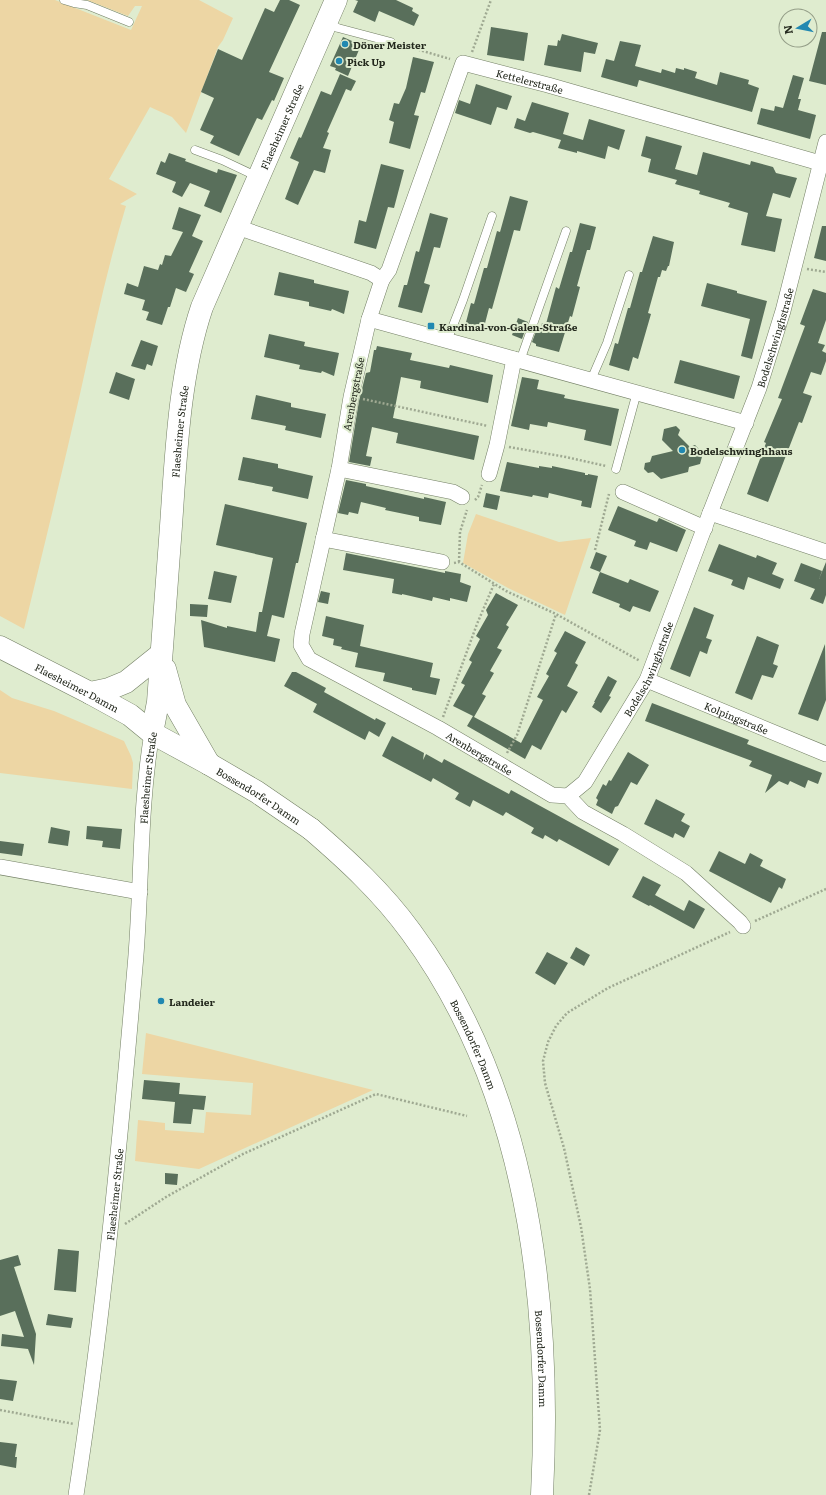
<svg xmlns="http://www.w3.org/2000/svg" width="826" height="1495" viewBox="0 0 826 1495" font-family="Literata,serif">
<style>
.green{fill:#edd6a4}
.building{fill:#596f5b}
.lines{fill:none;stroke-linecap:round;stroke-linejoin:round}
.lane-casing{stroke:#737f65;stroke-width:9}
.street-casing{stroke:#737f65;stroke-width:16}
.secondary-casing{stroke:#737f65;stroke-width:23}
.primary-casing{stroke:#737f65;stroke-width:23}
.highway-casing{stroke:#737f65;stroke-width:23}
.path{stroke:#9fa992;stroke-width:2.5;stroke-dasharray:2 2;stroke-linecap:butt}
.lane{stroke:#fff;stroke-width:8}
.street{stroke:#fff;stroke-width:15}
.secondary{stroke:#fff;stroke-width:22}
.primary{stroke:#fff;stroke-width:22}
.highway{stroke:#fff;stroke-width:22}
.poi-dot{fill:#2188b1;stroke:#dfeccf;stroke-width:1.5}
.labels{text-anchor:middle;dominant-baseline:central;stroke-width:4;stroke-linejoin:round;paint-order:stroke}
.poi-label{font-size:10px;font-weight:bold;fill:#23281d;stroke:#dfeccf;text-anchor:start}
.street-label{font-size:10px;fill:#23281d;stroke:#dfeccf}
</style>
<rect width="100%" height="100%" fill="#dfeccf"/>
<path class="green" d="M0,0H55L131,30L142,6H135L128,16L87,0H199L233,18L223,40L218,47L186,133L172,117L150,107L109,179L137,194L120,204L126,206C107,268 94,331 80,394C62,473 43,551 24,629L0,616Z
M476,514L559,542L591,538L565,615L508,588L463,563L468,534Z
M0,690L12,698L54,711L124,741L131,756L133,763L132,789L0,773Z
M146,1033L373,1090L199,1169L135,1161L138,1120L165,1123V1130L204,1133L206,1112L251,1115L253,1083L142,1074Z"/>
<path class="building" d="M280,0H289L300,5L269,72L284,78L274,101L272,100L262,120L257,118L239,156L210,143L214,136L200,130L214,98L201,92L218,49L242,60L265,8L274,12Z
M355,0H396L413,8L412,11L419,15L414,26L379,11L375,22L353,12L358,1Z
M491,27L528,33L524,61L487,55Z
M822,32H826V85L809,81Z
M562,34L598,43L595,54L584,52L581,72L544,65L548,45L557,46L558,40L560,41Z
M343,37L361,45L348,76L335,70L336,68L330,66Z
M620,41L641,45L635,66L661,73L662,69L675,73L676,68L684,70V68L697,72L695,78L717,85L720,72L749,80L748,84L759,88L752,112L639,80L637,87L601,77L606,59L614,61Z
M413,57L434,62L425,93L421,92L414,115L419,116L410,149L389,143L394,122L389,120L394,103L399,104L406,88Z
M340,74L356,81L351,91L346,89L327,132L329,133L323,148L331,150L325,173L314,170L298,205L285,199L299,162L290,158L299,137L301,138L321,91L331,95Z
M793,75L804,78L798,99H801L798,110L816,115L810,139L757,124L761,108L774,111L775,106L783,108Z
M476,84L512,96L507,110L497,107L491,125L455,113L459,100L470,104Z
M532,102L569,113L563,134L583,140L589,119L625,130L619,150L608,146L605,159L577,151V153L558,148L561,140L533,132L530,133L514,128L517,118L525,121Z
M646,136L682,146L675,169L697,175L703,152L750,165L751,161L773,167L776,173L797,178L790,198L773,193L766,216L782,219L775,252L741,245L748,213L728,207L730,203L699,194L700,191L675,184L677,180L648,172L651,159L641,156Z
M169,153L186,159L185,161L217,173L218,169L237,175L221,213L204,206L210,191L190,183L182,197L172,192L176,182L156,174L161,161L165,163Z
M381,164L404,170L394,208L388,207L376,249L354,243L359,220L366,222Z
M510,196L528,201L520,231L514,230L492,309L489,308L483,331L465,326L471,303L474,304L484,268H487L497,231L500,232Z
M179,207L201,215L192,236L203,241L189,272L194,274L186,292L176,288L170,307H168L162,325L146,320L149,312L142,310L145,300L124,294L127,283L138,287L144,266L158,270L160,264L162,265L165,255L171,256L183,232L172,229Z
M430,213L448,218L440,248L434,247L424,283L430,285L422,313L398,307L404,285H407L416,251L419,252Z
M580,223L596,227L590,250H587L577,286L580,287L572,317L570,316L559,352L536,346V344L532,342L538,326L541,327L542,323L546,324L556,287L559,289L570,252H572Z
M822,226H826V261L814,258Z
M653,236L674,242L669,266H668L666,271L662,270L660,277H658L648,313L651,314L638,359L633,357L629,371L609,365L615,343L618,344L628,308H630L640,272H642Z
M279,272L314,280V283L349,291L344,314L332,309L331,311L309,306V302L274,295Z
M707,283L737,291V293L767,301L752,359L741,356L750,319L701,306Z
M813,289L826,293V320L818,343L825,345L822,351L826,353V361L821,375L811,372L803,393L812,396L802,423L799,422L768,502L747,494L766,443L764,442L782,399L778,398L805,326L800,324Z
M518,318L528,322L522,339L512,335Z
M269,334L305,342L304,346L339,353L334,376L322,371L321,373L299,369L300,365L264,357Z
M141,340L158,346L152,366L147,364L145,370L131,366Z
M377,346L412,353L410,360L449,368L450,365L493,375L488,403L420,388L421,381L401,377L393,418L479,436L474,460L396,443L398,433L372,427L366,456L372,457L370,466L349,462L359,401L366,373L370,372L374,350H376Z
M680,360L740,376L734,399L674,383Z
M116,372L135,379L129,400L109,393Z
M522,377L539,380L537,389L565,395L564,398L619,409L611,446L584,440L586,430L548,422L547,427L530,424L529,430L511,426Z
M256,395L291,403V407L326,414L321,438L285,430L286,426L251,419Z
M676,426L680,430L678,435L690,447L695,445L703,453L700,464L689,467L688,472L661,479L653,472L648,473L644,469L645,463L650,462L652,456L673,451L662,440L664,429Z
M243,457L278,464V468L313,476L308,499L272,491L273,487L238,480Z
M507,462L539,468V466L552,468V466L585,473V475H588V474L598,476L591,508L581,506L582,501L549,493L548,498L533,495L532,497L500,491Z
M346,480L366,484V486L424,499V497L446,502L441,525L419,521V517L385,510L386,508L361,502L358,514L349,512L348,515L338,513Z
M486,493L500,496L497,510L483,507Z
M225,504L307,523L298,563H296L284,618L272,615L267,636L280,639L275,662L204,647L201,620L227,628V626L256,632L259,612H262L273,558L216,545Z
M618,506L657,522L659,518L686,530L677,552L650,542L647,550L634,546L636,541L608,530Z
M719,544L756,558L757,555L777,563L772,574L784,579L780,589L748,577L744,590L731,585L733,580L708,571Z
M596,552L607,556L600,572L628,583L630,579L659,591L650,612L633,606L630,612L619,607L620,604L592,593L600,572L590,568Z
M346,553L445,573V571L461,574L460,582L471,586L467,602L450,598V601L433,597L432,601L402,594V595L392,593L394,579L343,570Z
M826,562V595L823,604L810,599L815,589L794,581L801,563L822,571L819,579Z
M214,571L237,576L231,603L208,599Z
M321,591L330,593L328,604L318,602Z
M496,593L518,605L506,625L509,627L497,648L502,650L490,671L494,673L482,694L486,696L474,717L487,724L521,743L543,700L537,697L549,676L546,674L557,653L554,651L565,631L586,642L575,663L578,665L567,686L578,692L566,713L562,710L541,750L532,745L525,759L467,726L473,716L453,706L465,685L461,683L472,662L469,660L480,639L476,636L488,615L486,610Z
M190,604L208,605L207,617L190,616Z
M694,607L714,615L706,638L712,640L709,647L707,654L700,651L690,677L670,669Z
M326,616L364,625L360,646L433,663L430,677L440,679L436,695L412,690V688L383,681L385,673L355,667L358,653L341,649L342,647L333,645L334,639L322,636Z
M757,636L779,645L773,664L778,666L773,678L762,675L752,700L735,693Z
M825,644L826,700L818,721L798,714Z
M292,672H296L326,688L324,692L375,720L376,718L386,723L379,737L369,731L365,740L313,712L317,704L284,686Z
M608,676L617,681L609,696L611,697L601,713L592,707L595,702H594Z
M652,703L749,740L747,744L822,773L818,784L808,780L805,788L790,781L788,785L779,781L765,793L772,775L749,766L752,761L645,721Z
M392,736L424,753L423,760L426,754L442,763L444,759L509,794L511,790L619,849L609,866L559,839L557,842L545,835L543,839L531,833L534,828L506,812L503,816L473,800L470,807L455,799L459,793L433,778L431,782L382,756Z
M628,752L649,765L637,785L631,782L618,806L615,807L612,814L596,805L598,800L596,798L603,784L606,786L609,780L611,781Z
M656,799L685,814L681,821L690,826L684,838L675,833L673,838L644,824Z
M87,826L122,829L120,849L102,847L103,841L86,839Z
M51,827L70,831L68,846L48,843Z
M0,841L24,844L22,856L0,853Z
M719,851L745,864L750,853L763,860L760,866L786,879L782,889L779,887L771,903L709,871Z
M643,876L661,885L655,895L684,911L689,900L705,909L694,929L650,905L649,906L632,897Z
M576,947L590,955L584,966L570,958Z
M547,952L568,963L555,985L535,973Z
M144,1080L180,1083L179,1094L206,1096L204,1110L193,1109L191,1124L173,1123L175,1102L142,1099Z
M165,1173L178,1174L177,1185L165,1184Z
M58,1249L79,1251L76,1292L54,1290Z
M18,1255L21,1265L14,1267L36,1334L34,1365L28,1349L1,1346L2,1334L24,1337L15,1311L0,1316V1260Z
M48,1314L73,1318L71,1328L46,1325Z
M0,1379L17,1381L13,1401L0,1399Z
M0,1442L17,1444L15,1457H17L16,1468L0,1465Z"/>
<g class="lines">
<g class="lane-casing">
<path id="lane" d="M64,0L74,3L87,5L129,22
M327,23L338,28L391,42
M195,150L222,160L258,177
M447,341L463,300L492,216
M520,361L566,231
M591,380L607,343L629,275
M616,469L637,392"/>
</g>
<g class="street-casing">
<g id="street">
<path d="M237,227L371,273L382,280L369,319L746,423"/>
<path id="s1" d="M382,280L389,270L463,63L548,85L820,163"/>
<path id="s2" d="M369,319L351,397L339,469L302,634L301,645L309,659L438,728L552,795L568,796L583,812L623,834L686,873L740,922L743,926"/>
<path d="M339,469L453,492L462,497"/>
<path d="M489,474L497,445L514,359"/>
<path d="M623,492L705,528"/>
<path d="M710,513L826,552"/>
<path d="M323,539L442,562"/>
<path id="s3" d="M647,680L826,754"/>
<path id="s4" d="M568,796L585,782L647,680L710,513L759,388L783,311L826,142"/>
<path d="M0,867L140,892"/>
<path id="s5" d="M76,1495C103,1319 120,1144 135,967C142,890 139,809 152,733"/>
</g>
</g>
<g class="secondary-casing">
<g id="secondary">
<path d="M165,669L175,705L209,764"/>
<path d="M90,693L109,689L126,682L161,654"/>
<path id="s6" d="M152,733L158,702C162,643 167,585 171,526C176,455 179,375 202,307L336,0"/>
</g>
</g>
<g class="primary-casing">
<g id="primary">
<path id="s7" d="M0,647L90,693L130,715L152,733L209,764L257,792L311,829"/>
</g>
</g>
<g class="highway-casing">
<g id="highway">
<path id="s8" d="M311,829C347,860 382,892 411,932C529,1092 552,1301 542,1495"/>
</g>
</g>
<path class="path" d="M399,44L450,59
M472,52L491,0
M807,269L826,272
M363,399L488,426
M509,447L566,457L606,466
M475,500L478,497L482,485
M595,550L609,494
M459,562L460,532L467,510
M454,563L459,562L506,591L556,614L640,661
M443,717L477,624L494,584
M507,753L517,735L556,614
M755,921L826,889
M125,1224L166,1197L243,1154L376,1094L467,1116
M0,1410L74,1424
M589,1495L600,1430L590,1289L581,1227L564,1148L545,1083L543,1061L548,1042L556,1026L567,1013L608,988L730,932"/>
<use href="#lane" class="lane"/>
<use href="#street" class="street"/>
<use href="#secondary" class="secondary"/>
<use href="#primary" class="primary"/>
<use href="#highway" class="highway"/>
</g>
<g class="poi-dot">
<circle cx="345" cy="44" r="4"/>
<circle cx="339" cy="61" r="4"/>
<rect x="427" y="322" width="8" height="8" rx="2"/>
<circle cx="682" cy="450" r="4"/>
<circle cx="161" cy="1001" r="4"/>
</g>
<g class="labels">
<g class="poi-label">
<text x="353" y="44">Döner Meister</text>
<text x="347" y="61">Pick Up</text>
<text x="439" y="326">Kardinal-von-Galen-Straße</text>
<text x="690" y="450">Bodelschwinghhaus</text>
<text x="169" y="1001">Landeier</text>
</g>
<g class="street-label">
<text stroke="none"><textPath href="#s1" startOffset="301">Kettelerstraße</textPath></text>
<text stroke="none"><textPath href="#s6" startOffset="627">Flaesheimer Straße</textPath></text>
<text stroke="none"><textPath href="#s4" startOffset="507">Bodelschwinghstraße</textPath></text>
<text transform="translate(353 394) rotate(-79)">Arenbergstraße</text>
<text stroke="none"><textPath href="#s6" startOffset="303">Flaesheimer Straße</textPath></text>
<text stroke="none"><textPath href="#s4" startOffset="152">Bodelschwinghstraße</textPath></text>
<text stroke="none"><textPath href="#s7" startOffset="87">Flaesheimer Damm</textPath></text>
<text stroke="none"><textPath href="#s3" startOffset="97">Kolpingstraße</textPath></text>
<text stroke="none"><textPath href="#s2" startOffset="544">Arenbergstraße</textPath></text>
<text stroke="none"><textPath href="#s5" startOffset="721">Flaesheimer Straße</textPath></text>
<text stroke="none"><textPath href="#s7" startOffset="299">Bossendorfer Damm</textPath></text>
<text stroke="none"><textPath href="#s8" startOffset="273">Bossendorfer Damm</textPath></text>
<text stroke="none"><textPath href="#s5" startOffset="303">Flaesheimer Straße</textPath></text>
<text stroke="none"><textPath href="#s8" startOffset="597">Bossendorfer Damm</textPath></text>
</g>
</g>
<g transform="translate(798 28) rotate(260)"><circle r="19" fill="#dfeccf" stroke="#949e88"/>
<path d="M0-3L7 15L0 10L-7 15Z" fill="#2188b1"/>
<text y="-6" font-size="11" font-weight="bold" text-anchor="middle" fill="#23281d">N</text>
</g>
</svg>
